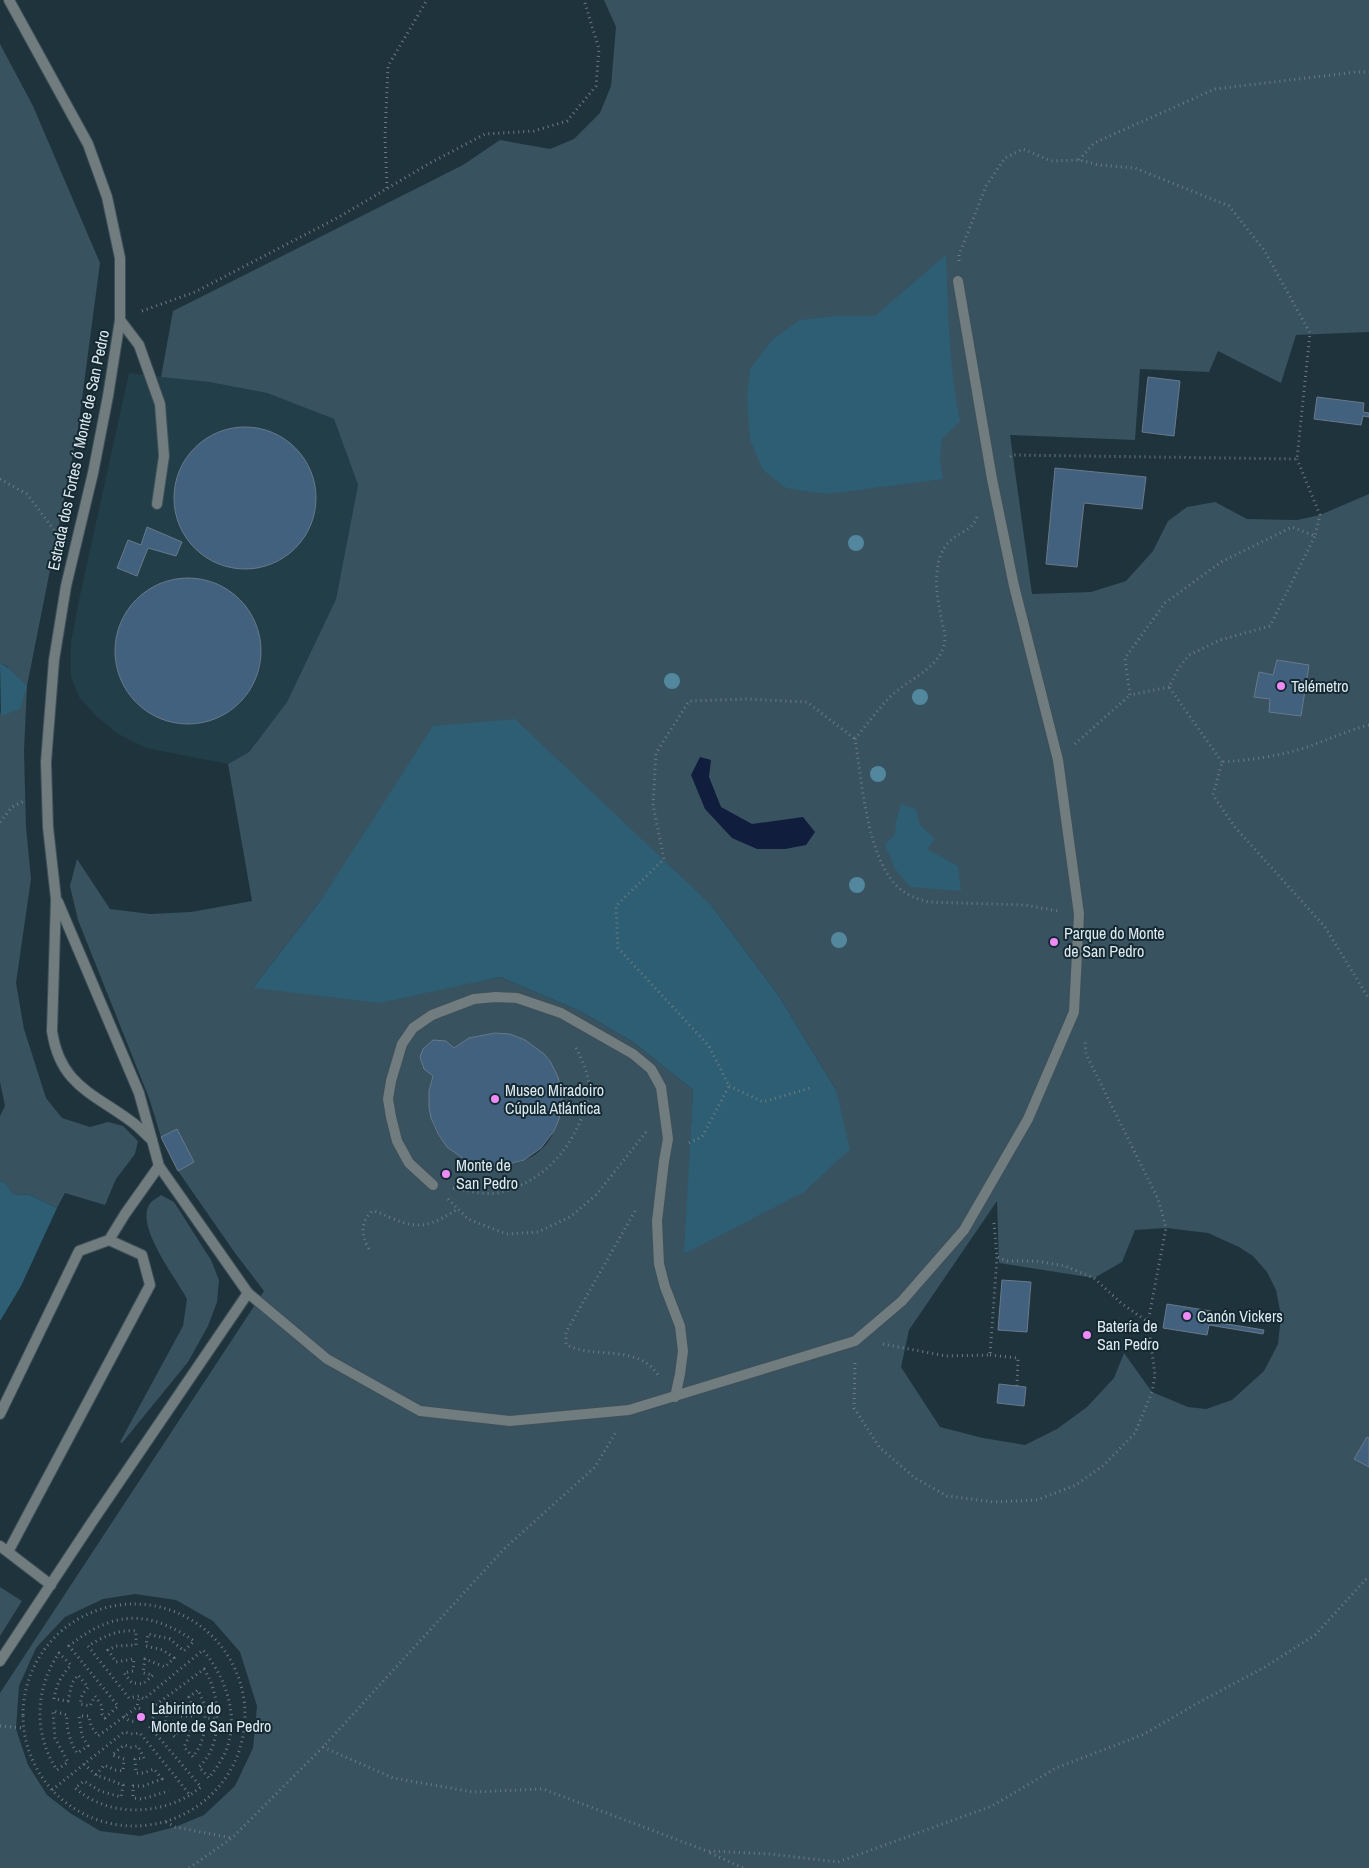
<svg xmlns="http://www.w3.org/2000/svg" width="1369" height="1868" viewBox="0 0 1369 1868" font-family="'Archivo Narrow',sans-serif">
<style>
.built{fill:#223e49}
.green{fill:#38525f;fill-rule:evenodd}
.forest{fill:#2e5e73}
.water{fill:#111d3c}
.building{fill:#41617f;stroke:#697989}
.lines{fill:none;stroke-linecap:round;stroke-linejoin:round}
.service-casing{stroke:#3e5059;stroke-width:12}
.pedestrian-casing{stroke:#3e5059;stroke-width:12}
.minor-casing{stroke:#3e5059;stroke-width:12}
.path{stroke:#6b7c84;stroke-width:3;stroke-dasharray:1 4;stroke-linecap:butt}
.service{stroke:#707c7e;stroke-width:10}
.pedestrian{stroke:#707c7e;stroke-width:10}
.minor{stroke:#707c7e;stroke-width:10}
.tree{fill:#53879e}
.poi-dot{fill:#ee8bf7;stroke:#152932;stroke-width:2}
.labels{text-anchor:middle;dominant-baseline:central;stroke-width:4;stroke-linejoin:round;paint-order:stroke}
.street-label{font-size:16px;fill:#deeaf0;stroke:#152932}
.poi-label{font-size:16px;fill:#deeaf0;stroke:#152932;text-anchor:start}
</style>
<rect width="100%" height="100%" fill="#1f333c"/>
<path class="built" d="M129,373L209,382L267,393L334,419L358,485L336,599L287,702L249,752L228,764L146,748L118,734L96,716L79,697L71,677V642L79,600Z"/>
<path class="green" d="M604,0H1369V332L1296,335L1281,383L1218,351L1209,372L1140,369L1135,440L1010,435L1032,594L1091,592L1126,581L1153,551L1168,521L1187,507L1215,502L1247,519L1297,520L1320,515L1369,494V1868H0V1693L264,1291L235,1253L178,1171L161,1137L149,1098L78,920L70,886L77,859L110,909L150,914L191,912L252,901L228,764L249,752L287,702L336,599L358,485L334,419L267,393L209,382L161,377L173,311L463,165L500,140L550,149L574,139L600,113L611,86L616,27ZM323,897L712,906L779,996L836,1090L685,1254L693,1090L633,1042L580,1011L500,977L437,989L253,988ZM495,1033C522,1036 543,1047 555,1072C558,1078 562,1087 562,1094C562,1100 559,1107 558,1112C557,1118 556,1125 554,1131C537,1172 477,1176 447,1146C428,1127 426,1101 433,1076C417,1066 417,1050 433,1041H446L454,1048L469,1038ZM997,1201L999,1263L1094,1278L1122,1262L1135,1230L1166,1228L1208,1233L1239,1247L1253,1256L1267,1272L1276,1290L1281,1316L1278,1344L1264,1371L1232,1400L1206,1409L1188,1407L1152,1392L1124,1353L1114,1378L1087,1407L1057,1429L1025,1445L983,1438L940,1427L901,1367L909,1330ZM135,1594L176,1600L213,1621L240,1652L257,1706L253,1748L235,1786L204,1815L175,1827L140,1836L100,1831L70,1813L47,1795L28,1765L16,1729L19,1686L36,1648L65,1617L103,1599Z
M0,44L33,106L100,263L78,429L27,686L24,751L26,827L31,879L16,983L24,1029L46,1098L62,1118L90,1127L108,1122L123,1126L138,1141L135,1154L116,1179L105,1205L65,1193L57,1208L30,1195L13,1194L6,1183L0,1181V1116L5,1106L0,1082V716L8,667L0,663Z
M161,1195L174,1202L211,1260L219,1280L217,1302L208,1326L188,1362L122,1443L120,1442L183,1326L187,1299C176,1278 136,1228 149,1205C151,1201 157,1198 161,1195Z
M0,1587L22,1601L0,1636Z"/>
<path class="forest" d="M946,255C948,310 949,367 960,421L942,439L940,459L943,479L827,494L786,488L763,470L750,440L747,398L750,369L773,339L800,320L836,316H875Z
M0,663L7,667L27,686L20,709L1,716Z
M515,719L712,906L779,996L836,1090L850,1149L804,1192L684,1254L693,1090L633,1042L580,1011L500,977L379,1003L253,988L323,897L433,726Z
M901,804L916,809L920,825L935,839L927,849L958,866L961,891L910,887L895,869L885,845L895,834L896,822Z
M0,1181L6,1183L13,1194L30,1195L57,1208L21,1286L0,1321Z"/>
<path class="water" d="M700,757L711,760L709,777L721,807L752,824L803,817L815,832L806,845L785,849H757L732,838L705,809L691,775Z"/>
<path class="building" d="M1148,377L1180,381L1174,436L1142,432Z
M1317,397L1364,403L1363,412L1369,413V417L1363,416L1361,425L1314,419Z
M174 498a71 71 0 1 1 142 0a71 71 0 1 1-142 0Z
M1055,468L1146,477L1142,509L1084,503L1077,567L1046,564Z
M147,527L182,542L176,556L148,548L137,576L117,568L128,540L141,545Z
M115 651a73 73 0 1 1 146 0a73 73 0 1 1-146 0Z
M1277,660L1309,665L1301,716L1269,712L1270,699L1254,697L1259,672L1273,675Z
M495,1033L510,1034L525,1040L544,1054L550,1061L558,1077L562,1094V1103L559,1119L554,1131L541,1148L524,1160L506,1165L493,1166L479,1164L464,1159L447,1147L438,1134L431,1118L429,1107V1091L433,1076L424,1069L420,1057L423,1049L433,1040L446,1041L454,1048L469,1038Z
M177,1129L194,1162L178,1171L161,1137Z
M1002,1280L1031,1282L1027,1332L998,1330Z
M1167,1304L1211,1311L1209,1321L1264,1330L1263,1334L1209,1325L1207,1335L1163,1328Z
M999,1384L1026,1387L1024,1406L997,1403Z
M1367,1437L1369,1438V1467L1354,1459Z"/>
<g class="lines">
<g class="service-casing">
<path id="service" d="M120,320L139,345L160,404L164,456L157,504
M109,1240L125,1214L159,1166
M0,1414L79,1251L109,1240L142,1255L150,1285L8,1552
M0,1546L51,1585
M0,1661L92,1522L248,1293L159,1166L152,1140"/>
</g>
<g class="pedestrian-casing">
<path id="pedestrian" d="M433,1185L409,1163L397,1141L391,1117L388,1099L391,1081L402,1044L413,1028L432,1015L474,999L496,997L517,998L561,1013L633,1054L651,1069L661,1087L668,1139L664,1161L657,1221L659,1264L665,1287L680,1326L683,1351L680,1374L675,1397
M248,1293L327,1359L420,1411L510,1421L629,1410L855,1341L902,1301L964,1230L1028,1119L1074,1012L1079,914L1058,760L1014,586L992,479L958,281"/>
</g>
<g class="minor-casing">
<path id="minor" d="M9,0L88,144L107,197L120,258V320L108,396L93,473L66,586L54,660L46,762L48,827L56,899L52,1031C60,1085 93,1093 132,1122C139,1127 145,1134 152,1140
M58,902L139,1093L152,1140"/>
</g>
<path class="path" d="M1079,160L1094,143L1215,89L1357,72H1369
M387,188L385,137L388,66L427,0
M959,261V255L986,186L1005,158L1023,149L1051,161L1079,160L1099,165L1135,168L1229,206L1264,250L1310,333L1297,459L1012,455L1010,457
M142,311L195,292L339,217L430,163L485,134L534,131L567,121L596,86L599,49L584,0
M0,479L27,494L57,534
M977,517C971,535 949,531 940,557C933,579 938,600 942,622C943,627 945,632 945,637C945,667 907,679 889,698C877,711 866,725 855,739C862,781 867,861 900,889C909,896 918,899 928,902L1025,905L1058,911
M1169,687L1130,695L1125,658L1165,603L1221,562L1292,527L1315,536L1320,515L1297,459
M1369,725C1349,730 1330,739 1310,746C1282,756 1251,760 1222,762L1213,795L1234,826L1325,927L1369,999
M1075,744L1130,695
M1222,762L1169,687L1178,669L1189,655L1220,640L1270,626L1315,536
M0,822L12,807L26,800
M729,1086L763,1102L810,1088
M689,1143L702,1137L729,1086L709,1046L618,948L616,906L664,859L653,805L656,753L689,701L748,699L807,702L855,739
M453,1188C469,1191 487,1196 503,1192C507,1192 513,1188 517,1187C550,1173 572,1145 584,1112C586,1105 589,1097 589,1089C589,1073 582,1060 575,1046
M448,1199L468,1219L506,1234L538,1232L570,1217L597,1194L646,1132
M635,1211L566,1332V1344C590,1360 638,1343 658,1375
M994,1223L997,1257L1007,1261H1036L1065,1266L1094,1278L1121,1303L1148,1322
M369,1249C361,1235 360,1223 372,1211C380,1212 384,1215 391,1218C421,1231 431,1225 458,1209
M883,1344L946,1356L990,1355L997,1257
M990,1355L1018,1358L1017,1386
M855,1363L854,1408L880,1448L915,1478L947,1496L994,1502L1037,1500L1076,1485L1104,1465L1135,1433L1152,1392L1155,1375L1148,1322L1166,1228L1158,1199L1086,1054L1085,1042
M23 1715a111 111 0 1 1 222 0a111 111 0 1 1-222 0Z
M124,1716C129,1722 133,1722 139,1720L142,1714V1710L137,1707
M0,1726L23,1728
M323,1747L393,1778L473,1792L543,1789L707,1851L770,1854L838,1862L992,1806L1056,1768L1142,1735L1205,1699L1265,1667L1315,1635L1369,1576
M84,1764L96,1775L123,1785L121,1797L100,1791L84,1781L75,1788C107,1816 154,1816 190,1795
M96,1775L104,1765L115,1770L123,1771L124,1759L112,1755L124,1745L131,1747L138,1746L144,1758L135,1759L136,1773H144L154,1769L162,1779L143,1786H133V1798L142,1799L169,1791
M52,1790L124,1732L133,1734L140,1733L190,1795L201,1787L150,1727L154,1715L153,1707L204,1669C214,1685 217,1700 217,1719L205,1718V1706L198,1690L189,1697L192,1704V1716H178L179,1710L176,1706L166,1713L167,1717L164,1727L175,1737L179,1727L190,1729L188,1739L184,1747L193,1757L200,1746L205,1730L216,1732C214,1746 209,1757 199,1767L209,1778C216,1768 223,1759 227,1748C239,1713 225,1677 203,1650L144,1699L139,1696L129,1698L88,1646C103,1637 118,1629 136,1631V1645L116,1646L108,1650L116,1662L134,1659L133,1671L124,1673L132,1683L143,1684L153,1675L143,1673L145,1659L165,1667L174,1658L163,1650L146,1646L148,1634L170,1639L184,1651L194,1641C148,1609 112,1611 69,1646L118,1706L105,1718L102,1714V1706L95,1696L90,1706L80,1704L82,1695L88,1687L78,1675L72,1683L68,1701L54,1699C56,1685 61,1676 71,1665L59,1653C35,1688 33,1734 57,1770L68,1762L55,1738L53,1711L67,1715C66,1728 70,1742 77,1753L88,1746L82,1736L79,1716H89L91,1726L98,1736L137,1707L139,1696
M166,1822L175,1827L232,1838
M710,1853L743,1868
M189,1868L232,1838L323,1747L504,1549L595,1467L616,1432"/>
<use href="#service" class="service"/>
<use href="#pedestrian" class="pedestrian"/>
<use href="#minor" class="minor"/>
</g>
<g class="tree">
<circle cx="856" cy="543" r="8"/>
<circle cx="672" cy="681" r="8"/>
<circle cx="920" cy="697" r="8"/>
<circle cx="878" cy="774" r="8"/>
<circle cx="857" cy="885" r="8"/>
<circle cx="839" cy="940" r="8"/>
</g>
<g class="poi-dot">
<circle cx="1281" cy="686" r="5"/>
<circle cx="1054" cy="942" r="5"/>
<circle cx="495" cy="1099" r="5"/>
<circle cx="446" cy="1174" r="5"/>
<circle cx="1187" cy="1316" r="5"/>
<circle cx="1087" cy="1335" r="5"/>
<circle cx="141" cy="1717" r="5"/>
</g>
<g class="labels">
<g class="street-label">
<text transform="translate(78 450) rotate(-78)">Estrada dos Fortes ó Monte de San Pedro</text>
</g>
<g class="poi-label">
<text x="1291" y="686">Telémetro</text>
<text x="1064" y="933">Parque do Monte<tspan x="1064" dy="18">de San Pedro</tspan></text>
<text x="505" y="1090">Museo Miradoiro<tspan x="505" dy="18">Cúpula Atlántica</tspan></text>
<text x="456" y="1165">Monte de<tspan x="456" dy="18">San Pedro</tspan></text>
<text x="1197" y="1316">Canón Vickers</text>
<text x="1097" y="1326">Batería de<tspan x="1097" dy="18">San Pedro</tspan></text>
<text x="151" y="1708">Labirinto do<tspan x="151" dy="18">Monte de San Pedro</tspan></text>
</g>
</g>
</svg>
